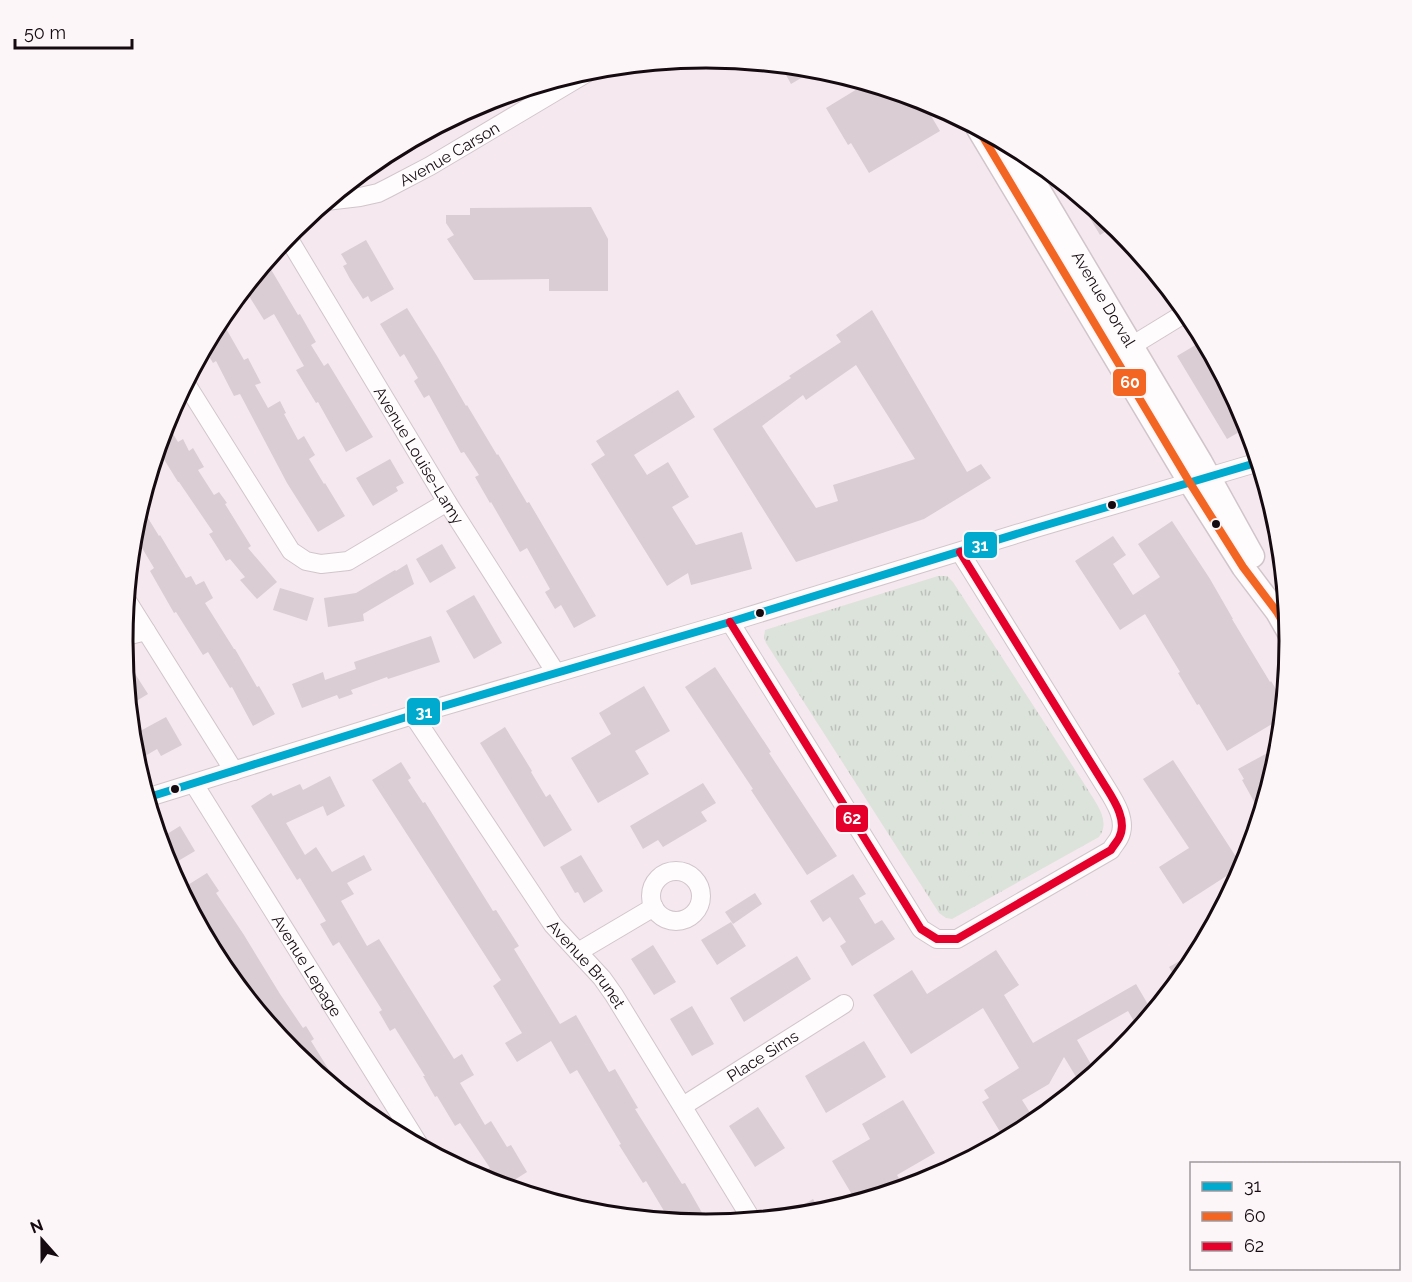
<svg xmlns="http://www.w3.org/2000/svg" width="1412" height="1282" viewBox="0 0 1412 1282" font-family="Raleway,sans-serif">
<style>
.grass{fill:url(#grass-tufts)}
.building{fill:#dacdd4;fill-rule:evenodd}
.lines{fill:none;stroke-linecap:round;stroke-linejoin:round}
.minor-casing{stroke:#d1c5cb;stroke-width:20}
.tertiary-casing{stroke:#d1c5cb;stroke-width:25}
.minor{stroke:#fefcfd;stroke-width:18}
.tertiary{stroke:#fefcfd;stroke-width:22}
.bus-1-casing{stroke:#fcf6f9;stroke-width:12}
.bus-2-casing{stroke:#fcf6f9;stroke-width:12}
.bus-3-casing{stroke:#fcf6f9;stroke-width:12}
.bus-1{stroke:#00a9ce;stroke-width:8}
.bus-2{stroke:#f26522;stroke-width:8}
.bus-3{stroke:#e4002b;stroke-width:8}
.bus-dot{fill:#140a10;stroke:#fcf6f9;stroke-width:2}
.labels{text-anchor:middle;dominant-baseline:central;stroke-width:4.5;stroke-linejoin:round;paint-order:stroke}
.street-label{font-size:16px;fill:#140a10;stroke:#fcf6f9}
.rim{fill:none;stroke:#140a10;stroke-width:3}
.line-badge{stroke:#fcf6f9;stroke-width:2}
.badge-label{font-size:16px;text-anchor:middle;font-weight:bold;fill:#fff}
</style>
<defs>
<pattern id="grass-tufts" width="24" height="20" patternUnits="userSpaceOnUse" patternTransform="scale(1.5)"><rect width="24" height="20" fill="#dce3db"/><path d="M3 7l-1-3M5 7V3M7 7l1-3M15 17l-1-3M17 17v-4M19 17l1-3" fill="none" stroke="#bcc1bb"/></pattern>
</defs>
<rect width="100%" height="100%" fill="#f6e8ef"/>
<path class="grass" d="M938,576H947L953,582L1085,785C1094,801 1112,820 1099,837L952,919L946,918L939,913L766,643L764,638L765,630Z"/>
<path class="building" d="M780,64L796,66L818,68L791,84Z
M867,83L921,99L940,131L869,173L851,143L848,145L826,108Z
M1077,194L1116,225L1100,235L1076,195Z
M591,207L608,239V291H549V279L474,280L447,239L454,235L446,223V215H470V208Z
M366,240L394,289L371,302L368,296L363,299L350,279L343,266L347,264L341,254Z
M266,261L298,315L300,314L316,342L311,345L324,366L328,363L373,437L346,452L318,402L316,403L296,370L304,366L274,314L264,320L244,288Z
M407,308L437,356L466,406L467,405L497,455L498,454L527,503L529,502L596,616L574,628L561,605L555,609L545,592L550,589L527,548L520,552L491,502L490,503L475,477L479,475L464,452L461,453L429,395L424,398L414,381L418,378L404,354L400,357L380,324Z
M872,310L967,472L981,464L991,478L924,519L796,562L713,429L791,378L789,376L841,342L836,335ZM856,365L915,459L833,485L838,501L816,508L762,426L803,395L806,400Z
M220,318L244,360L248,358L261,383L255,385L268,408L280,401L286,413L284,414L298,440L304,436L315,455L309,459L324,484L325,483L345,516L318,532L287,483L240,394L234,396L216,361L213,363L204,348Z
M1204,340L1246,418L1248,427L1227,439L1177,356Z
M678,390L695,417L634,455L647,475L668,462L689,497L672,507L696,545L742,532L752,569L691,585L688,573L667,586L591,464L605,455L596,441Z
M165,421L178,442L183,439L189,451L193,448L204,467L198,470L214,495L219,492L227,503L225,504L251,546L248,548L277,582L257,599L240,580L245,577L230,559L226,561L209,534L213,532L179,482H178L157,448Z
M390,459L404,483L396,487L398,491L373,506L356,478Z
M140,505L159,536L160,535L186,578L191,576L196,585L204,581L213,598L205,603L234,649H235L257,687L259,686L275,714L253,726L232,687L230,688L208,652L203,655L176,612L174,613L150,571L154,568L139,543L137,544L132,537L133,527Z
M1172,521L1210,579L1233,619H1232L1270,682L1271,681L1284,702L1282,718L1227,751L1199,704L1197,705L1178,673L1180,672L1145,614L1120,630L1075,561L1113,536L1126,555L1113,564L1133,595L1160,577L1138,544Z
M442,544L456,568L430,583L416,559Z
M407,564L414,584L363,614L364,621L328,627L324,598L356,593L395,570L396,571Z
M280,588L314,598L307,621L273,610Z
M474,595L502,643L474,659L446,611Z
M431,636L440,662L388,679L387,677L351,690L353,694L339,699L337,695L302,708L292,684L323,672L325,680L356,669L354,662Z
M123,655L148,694L128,706L127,688Z
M715,667L771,752L769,753L837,856L807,875L751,790L753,789L685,687Z
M644,686L670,731L635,751L649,774L598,803L571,758L611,734L599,713Z
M166,717L182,745L161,756L157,749L135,762L133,755L131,736Z
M505,727L532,771L531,772L546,797L550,794L572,830L544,847L480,743Z
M1280,746L1279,755L1261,814L1242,780L1244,779L1238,769Z
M1173,760L1242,866L1183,904L1159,867L1189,848L1143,779Z
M401,762L411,778L408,780L423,803L425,802L493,911L496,910L519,946L514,949L560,1024L576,1015L609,1072L615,1069L638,1108L635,1109L682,1184L685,1183L709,1225L670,1221L646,1181L643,1183L619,1145L621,1144L577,1070L570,1074L551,1041L517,1062L505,1043L522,1033L493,986L501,980L372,780Z
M330,776L345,806L327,816L323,806L286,823L305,855L316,847L332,872L364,855L372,870L347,883L354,894L341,901L367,946L379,939L454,1059L462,1054L474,1075L460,1083L485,1125L491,1121L507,1147L511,1145L527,1172L503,1187L497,1185L488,1169L490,1168L460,1123L455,1126L437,1096L435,1097L423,1076H425L395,1028L390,1031L379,1012L382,1010L339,942L333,946L320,924L326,921L300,878L297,880L251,806L271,793L273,796L300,784L303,790Z
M703,783L716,803L701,812L707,821L663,847L658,840L643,849L630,826Z
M180,826L195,851L168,867L159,839Z
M581,855L603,891L584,903L578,892L575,893L560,867Z
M207,873L219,891L216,893L244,935L280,994L303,1028L306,1026L314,1039L311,1041L342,1091L341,1093L292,1053L256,1008L236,975L240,973L214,932L205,937L196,920L201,917L183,888Z
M853,874L866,894L859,898L875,924L882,920L895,939L852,966L840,946L846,942L830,917L823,922L810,901Z
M755,893L762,904L733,924L725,912Z
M731,922L746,946L717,965L701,940Z
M653,945L676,982L654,995L631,959Z
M1201,949L1191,966L1178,982L1169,967Z
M996,950L1019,985L1004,995L1033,1043L1136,984L1153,1013L1139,1030L1128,1011L1077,1040L1096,1073L1081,1085L1064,1057L1049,1084L1022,1100L1036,1122L1030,1127L1005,1140L982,1102L989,1098L984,1090L1019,1068L983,1008L911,1054L873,995L912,970L927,994Z
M797,956L811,979L744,1022L730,998Z
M692,1006L714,1044L692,1056L670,1019Z
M864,1041L886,1077L826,1113L805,1076Z
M903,1100L935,1153L897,1175L905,1188L857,1203L832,1161L870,1139L862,1124Z
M758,1107L785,1148L755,1167L729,1126Z
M813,1199L822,1213L783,1217Z"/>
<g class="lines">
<g class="minor-casing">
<g id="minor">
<path id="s1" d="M326,201L360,197L378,193L388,188L430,166L595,68"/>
<path id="s2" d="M287,236L447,502L556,673"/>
<path d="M1120,353L1187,312"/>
<path d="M185,382L291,551L306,561L321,564L348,561L447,502"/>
<path d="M126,599L234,771"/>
<path d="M730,622L921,929L937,939H957L1111,850C1113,846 1117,842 1119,838C1129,819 1111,796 1102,781L960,552"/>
<path d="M122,637L146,631"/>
<path id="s3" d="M413,715L553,925L602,978L614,995L752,1220"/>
<path id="s4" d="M194,784L421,1148"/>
<path d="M146,798L413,715L730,622L1036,528L1259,462"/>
<circle cx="676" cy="896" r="25"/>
<path d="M578,952L654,907"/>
<path id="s5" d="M683,1106L844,1004"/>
</g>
</g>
<g class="tertiary-casing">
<g id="tertiary">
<path d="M977,127L1190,483L1243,567L1277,612L1289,633"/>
<path id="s6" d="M1013,146L1201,462L1253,556"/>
</g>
</g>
<use href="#minor" class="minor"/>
<use href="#tertiary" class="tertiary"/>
<g class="bus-1-casing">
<path id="bus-1" d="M146,798L413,715L730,622L1036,528L1259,462"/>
</g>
<g class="bus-2-casing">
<path id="bus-2" d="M977,127L1190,483L1243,567L1277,612L1289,633"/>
</g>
<g class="bus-3-casing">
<path id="bus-3" d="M730,622L921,929L937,939H957L1111,850C1113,846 1117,842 1119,838C1129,819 1111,796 1102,781L960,552"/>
</g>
<use href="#bus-1" class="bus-1"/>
<use href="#bus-2" class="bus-2"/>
<use href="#bus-3" class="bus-3"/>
</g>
<g class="bus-dot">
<circle cx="1112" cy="505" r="5"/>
<circle cx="1216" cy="524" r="5"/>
<circle cx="760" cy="613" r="5"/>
<circle cx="175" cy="789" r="5"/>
</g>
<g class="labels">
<g class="street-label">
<text stroke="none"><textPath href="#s1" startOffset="134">Avenue Carson</textPath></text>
<text stroke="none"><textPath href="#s6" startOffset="178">Avenue Dorval</textPath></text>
<text stroke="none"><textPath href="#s2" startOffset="256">Avenue Louise-Lamy</textPath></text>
<text stroke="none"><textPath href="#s3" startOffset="304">Avenue Brunet</textPath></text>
<text stroke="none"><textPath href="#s4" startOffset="214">Avenue Lepage</textPath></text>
<text stroke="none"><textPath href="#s5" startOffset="94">Place Sims</textPath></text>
</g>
</g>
<path d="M0 0H1412V1282H0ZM133 641a573 573 0 1 1 1146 0a573 573 0 1 1-1146 0Z" fill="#fcf6f9" fill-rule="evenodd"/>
<path class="rim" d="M133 641a573 573 0 1 1 1146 0a573 573 0 1 1-1146 0Z"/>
<g class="line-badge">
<rect x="1112" y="368" width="35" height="29" rx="6" fill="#f26522"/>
<rect x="963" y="531" width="35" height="28" rx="6" fill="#00a9ce"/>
<rect x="406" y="697" width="35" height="29" rx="6" fill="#00a9ce"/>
<rect x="835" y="804" width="34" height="29" rx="6" fill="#e4002b"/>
</g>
<g class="badge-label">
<text x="1130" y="388">60</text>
<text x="980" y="551">31</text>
<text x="424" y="718">31</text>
<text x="852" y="824">62</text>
</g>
<rect x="1190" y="1162" width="210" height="108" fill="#fcf6f9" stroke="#9f989c" stroke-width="1.5"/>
<rect x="1202" y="1182" width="30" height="9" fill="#00a9ce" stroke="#9f989c" stroke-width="1.5"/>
<text x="1244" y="1192" font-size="18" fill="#140a10">31</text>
<rect x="1202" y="1212" width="30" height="9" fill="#f26522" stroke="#9f989c" stroke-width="1.5"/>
<text x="1244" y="1222" font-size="18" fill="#140a10">60</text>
<rect x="1202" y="1242" width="30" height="9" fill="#e4002b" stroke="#9f989c" stroke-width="1.5"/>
<text x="1244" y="1252" font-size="18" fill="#140a10">62</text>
<g transform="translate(42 1240) rotate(339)" stroke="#fcf6f9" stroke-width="4.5" paint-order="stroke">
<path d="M0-4.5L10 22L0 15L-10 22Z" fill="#140a10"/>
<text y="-9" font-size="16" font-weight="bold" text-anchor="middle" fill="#140a10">N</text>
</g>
<path d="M15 39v9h117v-9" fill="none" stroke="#140a10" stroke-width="3"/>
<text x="24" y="39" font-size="18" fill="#140a10" stroke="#fcf6f9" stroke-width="4.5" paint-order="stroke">50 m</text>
</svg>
